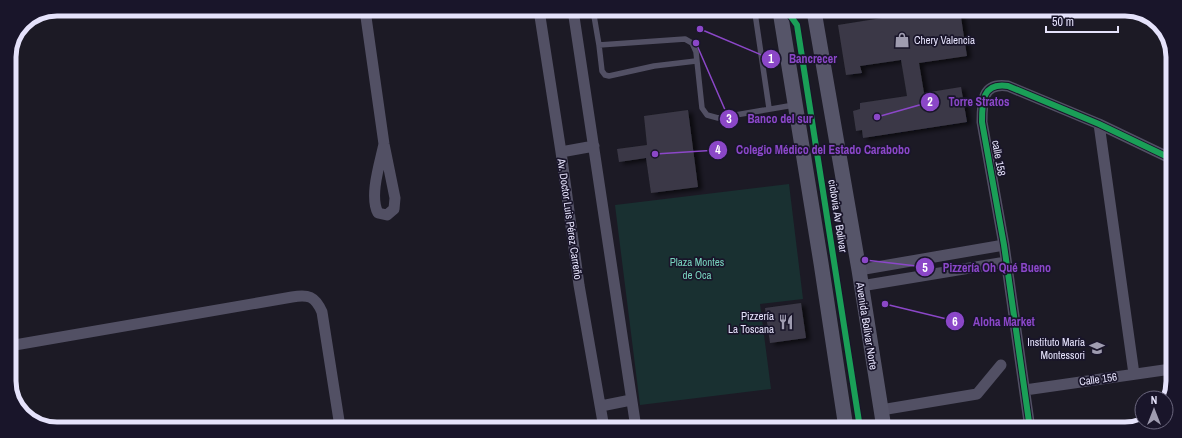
<svg xmlns="http://www.w3.org/2000/svg" width="1182" height="438" viewBox="0 0 1182 438" font-family="'Archivo Narrow',sans-serif">
<style>
.green{fill:#193031}
.building{fill:#3b3946;filter:url(#shadow)}
.lines{fill:none;stroke-linecap:round;stroke-linejoin:round}
.lane{stroke:#525064;stroke-width:5.5}
.street{stroke:#525064;stroke-width:11}
.secondary{stroke:#565569;stroke-width:15}
.cycleway-casing{stroke:#19152a;stroke-width:8}
.cycleway{stroke:#1a9f57;stroke-width:6}
.labels{text-anchor:middle;dominant-baseline:central;stroke-width:3.5;stroke-linejoin:round;paint-order:stroke}
.poi-label{font-size:11px;fill:#e5e2fb;stroke:#19152a;text-anchor:end}
.street-label{font-size:11px;fill:#e5e2fb;stroke:#19152a}
.park-label{font-size:11px;fill:#77d2bd;stroke:#19152a}
.rim{fill:none;stroke:#e5e2fb;stroke-width:5}
.leader{fill:none;stroke:#8b47c8;stroke-width:1.5}
.callout-dot{fill:#8b47c8;stroke:#19152a;stroke-width:1.5}
.mark-label{font-size:12px;text-anchor:middle;font-weight:bold;fill:#fff}
.callout-label{font-size:12px;text-anchor:middle;font-weight:bold;fill:#8b47c8;stroke:#19152a;stroke-width:3.5;stroke-linejoin:round;paint-order:stroke}
</style>
<defs>
<filter id="shadow"><feDropShadow dx="4.5" dy="2.5" stdDeviation="2" flood-color="#0009"/></filter>
</defs>
<rect width="100%" height="100%" fill="#1c1a25"/>
<path class="green" d="M789,184L803,299L760,304L771,389L640,405L615,205Z"/>
<path class="building" d="M926,11H960L967,56L919,63L924,93L961,87L967,122L863,138L862,130L856,131L853,111L860,109V103L907,96L901,60L860,66L862,73L846,75L838,25Z
M688,110L698,187L651,193L646,158L619,162L617,149L647,145L644,116Z
M801,303L806,338L770,343L765,308Z"/>
<g class="lines">
<path class="lane" d="M593,10L599,45L685,39L692,43L696,52L702,108L707,115L718,118L794,105
M755,13L769,108
M815,16L848,11
M599,45L602,71L605,75L609,76L654,66L696,61"/>
<path class="street" d="M365,10L384,144L395,198L394,209L387,215L378,213C369,196 380,163 384,144
M539,10L561,152L579,285L604,428
M573,10L636,428
M1137,12L1149,18
M1099,124L1134,374
M561,152L594,146
M859,270L1004,245
M861,286L1006,262
M9,346L292,297C308,294 315,296 322,312L340,427
M1025,390L1171,369
M601,406L631,400
M881,410L977,394L1001,365
M1030,429L1004,245L982,122C982,102 982,82 1008,86L1099,124L1172,159"/>
<path class="secondary" d="M780,11L821,263L846,428
M814,11L859,270L884,428"/>
<g class="cycleway-casing">
<path id="cycleway" d="M787,11L797,25L860,428
M1030,429L1004,245L982,122C982,102 982,82 1008,86L1099,124L1172,159"/>
</g>
<use href="#cycleway" class="cycleway"/>
</g>
<defs>
<g id="shop-bare" transform="scale(1.2)"><path d="M-5-2.5h2.3a2.7 3.5 0 0 1 5.4 0H5L5.5 6h-11ZM-1.5-2.5h3a1.5 2.3 0 0 0-3 0Z" fill="#9f9cb0" stroke="#19152a" stroke-width="2.5" paint-order="stroke"/></g>
<g id="restaurant-bare" transform="scale(1.2)"><path d="M-5-6h1v4h1v-4h1v4h1v-4h1v5L-1.5 .5V6h-2V.5L-5-1ZM5-6V6H3V1.5H1.5Q1.5-4 5-6Z" fill="#9f9cb0" stroke="#19152a" stroke-width="2.5" paint-order="stroke"/></g>
<g id="school-bare" transform="scale(1.2)"><path d="M0-5L7-2L0 1L-7-2ZM-4 1L0 2.5L4 1V4Q0 6-4 4Z" fill="#9f9cb0" stroke="#19152a" stroke-width="2.5" paint-order="stroke"/></g>
</defs>
<g fill-rule="evenodd">
<use href="#shop-bare" x="902" y="40"/>
<use href="#restaurant-bare" x="786" y="322"/>
<use href="#school-bare" x="1097" y="348"/>
</g>
<g class="labels">
<g class="poi-label">
<text x="914" y="40" text-anchor="start">Chery Valencia</text>
<text x="774" y="316">Pizzería<tspan x="774" dy="13">La Toscana</tspan></text>
<text x="1085" y="342">Instituto María<tspan x="1085" dy="13">Montessori</tspan></text>
</g>
<g class="street-label">
<text transform="translate(999 158) rotate(80)">calle 158</text>
<text transform="translate(838 216) rotate(81)">ciclovia Av Bolivar</text>
<text transform="translate(570 219) rotate(82)">Av. Doctor Luis Pérez Carreño</text>
<text transform="translate(867 326) rotate(81)">Avenida Bolívar Norte</text>
<text transform="translate(1098 379) rotate(-8)">Calle 156</text>
</g>
<g class="park-label">
<text x="697" y="262">Plaza Montes<tspan x="697" dy="13">de Oca</tspan></text>
</g>
</g>
<path d="M0 0H1182V438H0ZM57 16H1125A41 41 0 0 1 1166 57V381A41 41 0 0 1 1125 422H57A41 41 0 0 1 16 381V57A41 41 0 0 1 57 16Z" fill="#19152a" fill-rule="evenodd"/>
<path class="rim" d="M57 16H1125A41 41 0 0 1 1166 57V381A41 41 0 0 1 1125 422H57A41 41 0 0 1 16 381V57A41 41 0 0 1 57 16Z"/>
<path class="leader" d="M700 29L771 59M877 117L930 102M696 43L729 119M655 154L718 150M865 260L925 267M885 304L955 321"/>
<g class="callout-dot">
<circle cx="700" cy="29" r="4"/>
<circle cx="877" cy="117" r="4"/>
<circle cx="696" cy="43" r="4"/>
<circle cx="655" cy="154" r="4"/>
<circle cx="865" cy="260" r="4"/>
<circle cx="885" cy="304" r="4"/>
<circle cx="771" cy="59" r="10"/>
<circle cx="930" cy="102" r="10"/>
<circle cx="729" cy="119" r="10"/>
<circle cx="718" cy="150" r="10"/>
<circle cx="925" cy="267" r="10"/>
<circle cx="955" cy="321" r="10"/>
</g>
<g class="mark-label">
<text x="771" y="63">1</text>
<text x="930" y="106">2</text>
<text x="729" y="123">3</text>
<text x="718" y="154">4</text>
<text x="925" y="272">5</text>
<text x="955" y="326">6</text>
</g>
<g class="callout-label">
<text x="813" y="63">Bancrecer</text>
<text x="979" y="106">Torre Stratos</text>
<text x="780" y="123">Banco del sur</text>
<text x="823" y="154">Colegio Médico del Estado Carabobo</text>
<text x="997" y="272">Pizzería Oh Qué Bueno</text>
<text x="1004" y="326">Aloha Market</text>
</g>
<g transform="translate(1154 410)"><circle r="19" fill="#19152a" stroke="#6b677e"/>
<path d="M0-3L7 15L0 10L-7 15Z" fill="#9f9cb0"/>
<text y="-6" font-size="11" font-weight="bold" text-anchor="middle" fill="#e5e2fb">N</text>
</g>
<path d="M1046 26v6h72v-6" fill="none" stroke="#e5e2fb" stroke-width="2"/>
<text x="1052" y="26" font-size="12" fill="#e5e2fb" stroke="#19152a" stroke-width="3" paint-order="stroke">50 m</text>
</svg>
